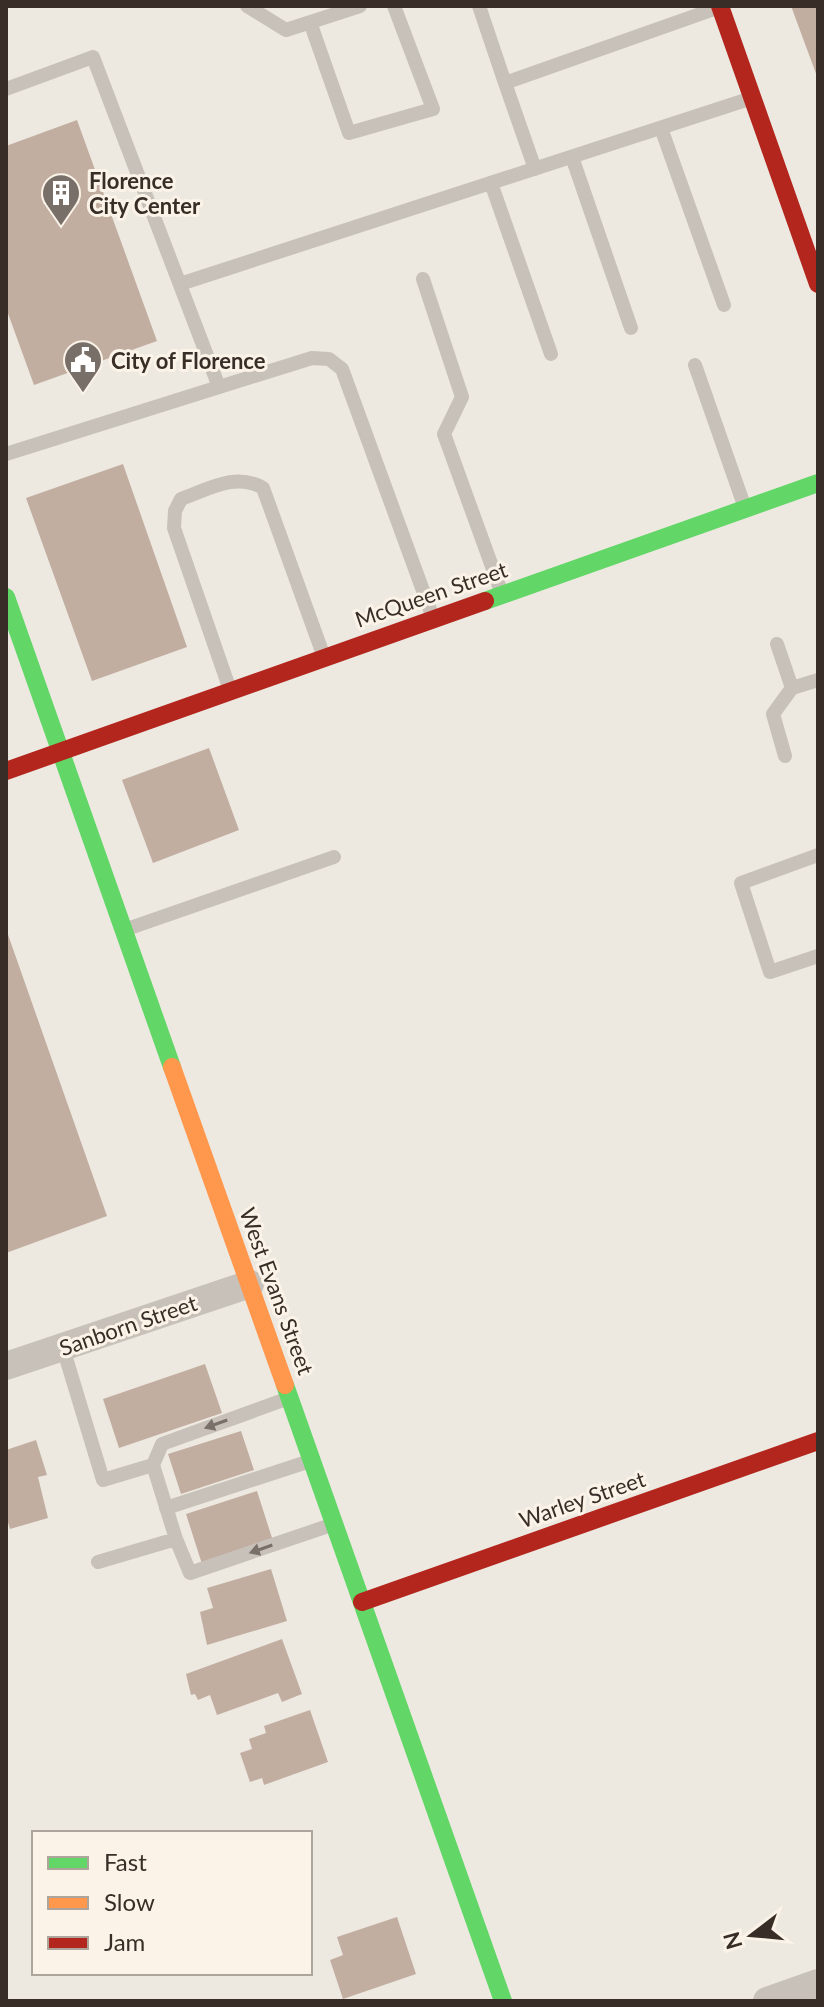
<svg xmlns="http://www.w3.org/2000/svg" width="824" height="2007" viewBox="0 0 824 2007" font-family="Lato,sans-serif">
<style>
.building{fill:#c2aea1}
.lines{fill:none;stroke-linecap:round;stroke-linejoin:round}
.lane{stroke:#c7c1b9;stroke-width:14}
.street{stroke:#c7c1b9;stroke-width:28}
.fast{stroke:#63d668;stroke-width:18}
.slow{stroke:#ff974d;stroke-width:18}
.jam{stroke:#b3261e;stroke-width:18}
.oneway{fill:#787069}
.labels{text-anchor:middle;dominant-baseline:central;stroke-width:6;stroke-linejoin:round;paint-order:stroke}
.poi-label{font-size:22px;font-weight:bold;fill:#382e27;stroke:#fbf3e8;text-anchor:start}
.street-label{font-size:22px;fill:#382e27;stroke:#fbf3e8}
</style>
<rect width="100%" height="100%" fill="#ede9e1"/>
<path class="building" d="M791,6H818V79Z
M77,120L157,341L34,385L6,308V146Z
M123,464L187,647L92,681L26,498Z
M209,748L239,830L153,863L122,780Z
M6,929L107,1216L6,1253Z
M205,1364L222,1413L119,1448L103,1399Z
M241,1431L254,1470L181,1494L168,1454Z
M36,1440L47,1475L38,1477L48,1518L10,1529L6,1516V1450Z
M257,1491L273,1541L202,1564L186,1514Z
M271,1569L287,1621L207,1645L200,1612L213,1608L207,1588Z
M282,1639L302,1694L282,1702L278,1693L217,1715L210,1695L198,1700L195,1694L191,1695L186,1674Z
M310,1710L328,1762L264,1785L262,1778L250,1782L240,1753L252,1749L249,1739L266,1733L264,1726Z
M397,1917L416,1974L343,1999L330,1960L343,1955L337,1937Z"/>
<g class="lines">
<path class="lane" d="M247,6L286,30L360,6
M479,6L505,83
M310,22L349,133L433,109L394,6
M6,89L93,57L219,387L6,454
M661,128L724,305
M572,157L631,328
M535,169L505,83L720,7
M491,183L551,354
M423,279L462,397L444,434L502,594
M180,284L752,98
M695,365L745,508
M219,387L312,358L329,359L342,369L433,618
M777,644L792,688L773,714L785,756
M792,688L818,680
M230,690L174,528L175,511L181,499C209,489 236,472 263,488L324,657
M818,855L741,883L770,972L818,956
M127,929L334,857
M63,1348L103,1480L153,1465L176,1539L98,1562
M153,1465L162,1444L289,1398
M166,1508L310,1461
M176,1539L190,1573L334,1524"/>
<path class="street" d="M6,1366L250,1284
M767,2001L818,1983"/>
<path class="fast" d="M6,597L172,1067
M485,601L818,483
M285,1385L503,2001"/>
<path class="slow" d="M172,1067L285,1385"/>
<path class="jam" d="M720,6L818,284
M6,771L485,601
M362,1602L818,1441"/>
</g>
<defs><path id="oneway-solid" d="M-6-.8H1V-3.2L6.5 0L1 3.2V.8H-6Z" transform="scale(2)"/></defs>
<g class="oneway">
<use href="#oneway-solid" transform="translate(216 1424) rotate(160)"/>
<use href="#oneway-solid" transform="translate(261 1549) rotate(161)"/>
</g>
<defs>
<g id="building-pin" transform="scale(2)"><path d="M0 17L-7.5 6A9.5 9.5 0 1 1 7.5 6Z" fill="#776f68" stroke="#fbf3e8"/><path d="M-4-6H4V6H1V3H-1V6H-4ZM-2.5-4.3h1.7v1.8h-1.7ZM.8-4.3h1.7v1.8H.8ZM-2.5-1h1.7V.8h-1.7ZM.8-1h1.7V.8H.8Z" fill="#fff"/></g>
<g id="civic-pin" transform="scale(2)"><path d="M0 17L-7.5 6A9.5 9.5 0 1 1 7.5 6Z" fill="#776f68" stroke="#fbf3e8"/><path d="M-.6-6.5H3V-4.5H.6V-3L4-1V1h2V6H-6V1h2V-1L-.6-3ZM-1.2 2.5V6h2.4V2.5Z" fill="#fff"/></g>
</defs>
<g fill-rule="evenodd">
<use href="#building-pin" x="61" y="193"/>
<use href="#civic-pin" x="83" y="360"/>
</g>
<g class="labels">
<g class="poi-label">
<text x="89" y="180">Florence<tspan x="89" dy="25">City Center</tspan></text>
<text x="111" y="360">City of Florence</text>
</g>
<g class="street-label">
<text transform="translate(431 594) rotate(-19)">McQueen Street</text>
<text transform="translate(277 1291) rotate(70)">West Evans Street</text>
<text transform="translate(128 1325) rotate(-19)">Sanborn Street</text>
<text transform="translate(582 1499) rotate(-19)">Warley Street</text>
</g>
</g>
<rect width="824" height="2007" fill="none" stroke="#382e27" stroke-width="16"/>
<rect x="32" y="1831" width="280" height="144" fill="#fbf3e8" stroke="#ada49b" stroke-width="2"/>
<rect x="48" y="1857" width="40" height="12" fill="#63d668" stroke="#ada49b" stroke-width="2"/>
<text x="104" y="1871" font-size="24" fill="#382e27">Fast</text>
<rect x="48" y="1897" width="40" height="12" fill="#ff974d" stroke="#ada49b" stroke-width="2"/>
<text x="104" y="1911" font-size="24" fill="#382e27">Slow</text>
<rect x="48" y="1937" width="40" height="12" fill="#b3261e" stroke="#ada49b" stroke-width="2"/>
<text x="104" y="1951" font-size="24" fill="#382e27">Jam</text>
<g transform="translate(752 1935) rotate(254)" stroke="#fbf3e8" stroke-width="6" paint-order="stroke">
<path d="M0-6L14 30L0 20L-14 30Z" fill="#382e27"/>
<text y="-12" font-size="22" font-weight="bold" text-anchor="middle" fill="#382e27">N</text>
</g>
</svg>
